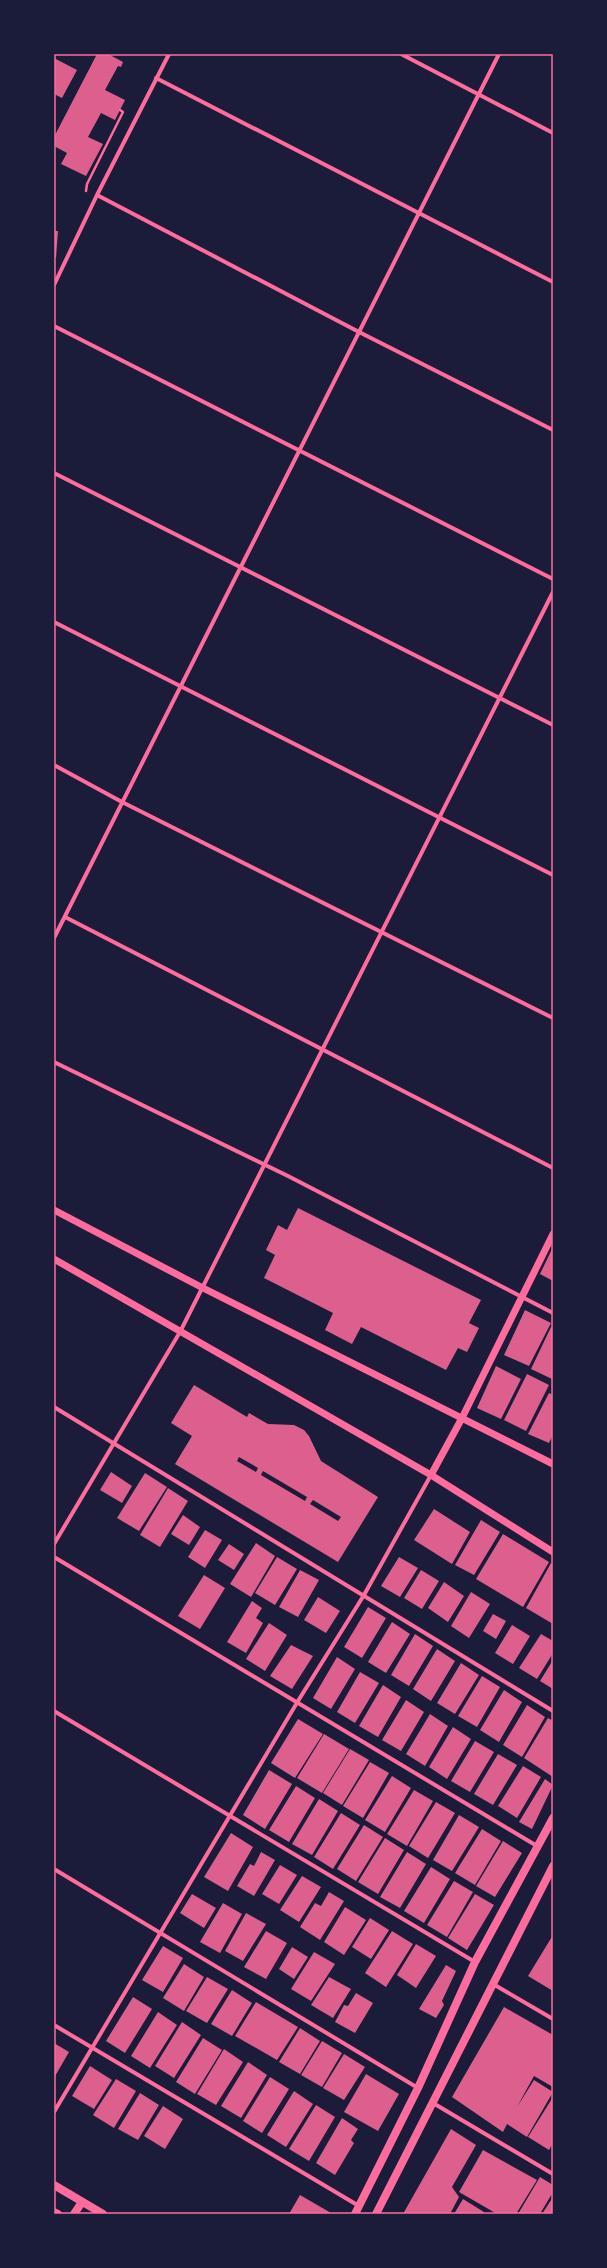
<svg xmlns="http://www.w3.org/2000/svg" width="607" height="2268" viewBox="0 0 607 2268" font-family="Commissioner,sans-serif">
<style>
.building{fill:#dd5f8e;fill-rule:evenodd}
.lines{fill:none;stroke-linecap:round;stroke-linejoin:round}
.path{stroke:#ff6b9d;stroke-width:2.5}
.minor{stroke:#ff6b9d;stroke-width:4}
.tertiary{stroke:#ff6b9d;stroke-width:7}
.secondary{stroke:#ff6b9d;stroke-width:8}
.neatline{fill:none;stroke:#ff6b9d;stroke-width:1.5}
</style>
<rect width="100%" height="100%" fill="#1b1b3a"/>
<path class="building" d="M97,54H108L123,62L121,67L118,66L105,90L125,100L115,120L101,113L88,137L103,144L86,176L61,164L67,153L54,146V137Z
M54,58L77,70L62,98L54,94Z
M54,231H58L56,258L54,257Z
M298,1208L481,1300L469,1323L479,1328L467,1352L458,1348L446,1370L361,1327L352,1344L325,1330L333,1313L264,1278L275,1255L266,1250L278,1225L287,1230Z
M552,1249L553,1250V1281L540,1274Z
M525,1310L551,1323L529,1366L504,1355Z
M551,1327L553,1329L552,1379L531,1369Z
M496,1366L521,1379L501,1419L477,1408Z
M527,1374L549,1385L526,1431L504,1420Z
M194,1385L247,1417L249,1413L268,1424L294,1425L304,1430L309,1436L321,1461L378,1497L338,1562L175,1464L192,1436L171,1423ZM239,1457L258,1468L256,1472L237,1461ZM263,1471L307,1497L305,1501L261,1475ZM313,1500L341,1517L338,1521L310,1504Z
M549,1393L553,1395V1434L549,1443L528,1434Z
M111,1472L132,1486L122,1503L100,1490Z
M145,1473L167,1487L139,1531L117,1518Z
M168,1488L188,1501L160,1547L140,1535Z
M434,1509L470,1532L452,1564L414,1540Z
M183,1515L200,1527L189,1545L171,1534Z
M481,1520L500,1532L474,1575L455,1565Z
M205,1530L222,1540L205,1568L188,1557Z
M503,1534L549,1562L523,1607L476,1579Z
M256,1543L275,1556L251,1597L230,1584Z
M229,1544L244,1554L234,1570L218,1560Z
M277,1557L297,1569L275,1605L255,1593Z
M399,1557L418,1568L400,1597L381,1586Z
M551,1563L553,1564V1624L526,1608Z
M300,1570L319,1580L298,1617L279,1607Z
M421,1570L439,1581L422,1609L404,1598Z
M204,1575L225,1588L200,1629L178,1616Z
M444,1582L464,1596L448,1622L428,1608Z
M471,1592L490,1604L469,1638L451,1626Z
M318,1597L340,1611L326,1633L304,1620Z
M252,1601L262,1608L256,1618L263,1623L246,1653L227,1642Z
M368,1607L386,1618L362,1658L344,1647Z
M493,1614L506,1621L496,1639L483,1631Z
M392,1622L410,1634L386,1673L368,1662Z
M269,1623L287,1635L265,1671L246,1659Z
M512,1625L530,1636L513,1664L495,1653Z
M415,1634L433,1646L409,1686L391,1675Z
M541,1634L553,1641V1653L537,1679L519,1668Z
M291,1645L313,1656L292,1689L270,1676Z
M437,1649L455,1661L431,1701L413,1689Z
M337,1657L355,1669L331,1709L313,1698Z
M553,1660V1689L540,1681Z
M461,1663L479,1675L455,1714L437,1703Z
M360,1672L379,1683L355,1723L337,1712Z
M482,1676L500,1687L477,1727L458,1716Z
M383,1685L401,1697L378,1737L359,1726Z
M504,1690L522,1702L499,1742L480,1730Z
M406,1700L424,1712L401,1751L382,1740Z
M527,1705L545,1717L522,1757L503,1745Z
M430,1714L448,1726L425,1766L406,1754Z
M548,1718L553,1721V1777L524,1758Z
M298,1719L323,1734L295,1778L271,1763Z
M453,1727L471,1739L447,1779L429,1767Z
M324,1734L349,1749L322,1793L297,1778Z
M475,1741L494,1752L470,1792L451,1781Z
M350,1749L369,1760L342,1805L323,1793Z
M498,1754L517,1765L493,1805L474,1794Z
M370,1762L389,1773L363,1818L343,1806Z
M523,1766L541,1777L517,1818L498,1806Z
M269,1770L292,1784L265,1829L243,1815Z
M392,1776L411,1788L385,1832L365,1820Z
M545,1779L553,1785L532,1829L519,1822Z
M296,1786L315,1798L289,1842L269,1830Z
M414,1790L433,1801L407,1846L387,1834Z
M319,1799L338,1811L312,1855L292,1844Z
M436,1802L455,1813L428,1858L409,1846Z
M341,1813L360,1825L333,1869L314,1857Z
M459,1815L479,1827L452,1871L433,1860Z
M364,1825L383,1837L356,1881L337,1869Z
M482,1829L501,1841L475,1885L455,1873Z
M231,1833L253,1847L228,1891L204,1877Z
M385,1838L404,1850L378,1894L358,1882Z
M503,1841L522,1853L495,1897L476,1886Z
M261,1852L275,1860L254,1896L237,1886L250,1864L254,1866Z
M407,1852L426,1864L400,1908L380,1897Z
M280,1865L297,1875L279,1904L262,1894Z
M431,1867L450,1879L424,1923L404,1911Z
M302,1876L321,1887L299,1922L280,1910Z
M454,1881L473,1892L447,1937L427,1925Z
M329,1892L344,1901L320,1940L300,1927L315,1903L321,1906Z
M192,1894L216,1908L204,1928L180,1913Z
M475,1894L494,1905L467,1950L448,1938Z
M223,1903L242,1914L220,1953L200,1942Z
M345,1907L366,1920L344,1955L324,1942Z
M246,1913L266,1924L243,1961L225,1951Z
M370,1918L389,1930L371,1959L352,1947Z
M266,1931L287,1943L266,1979L244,1967Z
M392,1931L413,1944L386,1987L365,1973Z
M553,1935V1991L528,1976Z
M416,1944L436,1956L416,1988L397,1975Z
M163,1946L183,1958L163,1992L142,1980Z
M292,1947L308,1957L294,1979L279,1969Z
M314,1952L335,1964L311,2001L291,1989Z
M184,1964L204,1977L184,2011L163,1998Z
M446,1965L456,1971L442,2001L444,2005L436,2018L419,2009Z
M207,1977L228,1989L207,2023L186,2011Z
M329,1977L351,1989L333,2018L311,2005Z
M232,1990L252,2003L232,2036L211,2024Z
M356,1993L373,2003L355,2033L335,2022L344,2005L348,2006Z
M133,1997L152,2009L125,2053L106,2041Z
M256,2002L298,2027L277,2060L235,2036Z
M504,2007L553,2035V2087L534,2076L517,2107L534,2080L553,2092L527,2137L507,2124L503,2132L452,2097Z
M158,2012L177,2025L150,2068L131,2056Z
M182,2022L201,2035L174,2078L155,2066Z
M300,2028L320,2041L300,2074L279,2062Z
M203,2038L222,2050L195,2094L176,2082Z
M322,2041L342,2053L322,2087L301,2075Z
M54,2043L69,2052L54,2078Z
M224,2049L243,2062L216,2105L197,2094Z
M344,2054L365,2067L344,2100L323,2088Z
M248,2062L267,2075L241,2118L221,2106Z
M90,2066L112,2080L94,2109L72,2096Z
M366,2074L399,2094L378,2131L344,2112Z
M270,2077L289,2089L262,2133L243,2121Z
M116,2079L136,2091L114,2128L93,2115Z
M294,2091L313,2104L286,2147L267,2135Z
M140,2093L159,2105L138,2140L118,2129Z
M553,2097V2143L549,2150L528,2137Z
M316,2105L335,2117L309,2161L289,2149Z
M163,2106L183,2119L165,2149L144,2136Z
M342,2118L358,2129L351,2140L354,2143L335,2175L316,2163Z
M451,2129L476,2145L452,2187L459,2197L450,2214H403Z
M483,2150L537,2180L516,2214H497L459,2192Z
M540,2177L553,2185V2192L540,2214H518Z
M300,2195L331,2213L330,2214H289Z
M553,2197V2214H542Z
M463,2199L484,2212L482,2214H454Z"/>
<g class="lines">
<path class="path" d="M86,191L87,184L123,112L120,110"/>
<path class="minor" d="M401,54L553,133
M156,78L553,282
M97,195L359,332L553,430
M54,285L97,195L169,54
M54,326L553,579
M54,473L553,725
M54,622L553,875
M54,765L122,802L553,1018
M65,917L553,1168
M54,938L499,54
M54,1062L288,1176L553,1313
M54,1407L553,1711
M54,1544L180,1332L553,592
M54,1557L537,1846
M54,1711L475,1962
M54,1869L418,2088
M493,1984L553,2019
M54,2025L359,2206
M433,2103L553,2174
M54,2112L298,1701L364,1595L431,1475"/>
<path class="tertiary" d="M54,1210L201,1287L553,1464
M54,1259L431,1475L553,1552
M431,1475L462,1418L553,1234"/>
<path class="secondary" d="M54,2185L103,2214
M54,2212L58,2214
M74,2214L82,2202
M355,2214L418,2088L475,1962L553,1818
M376,2214L553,1866"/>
</g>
<rect width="607" height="2268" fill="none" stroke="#1b1b3a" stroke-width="110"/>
<rect x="55" y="55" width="497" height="2158" class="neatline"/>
</svg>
